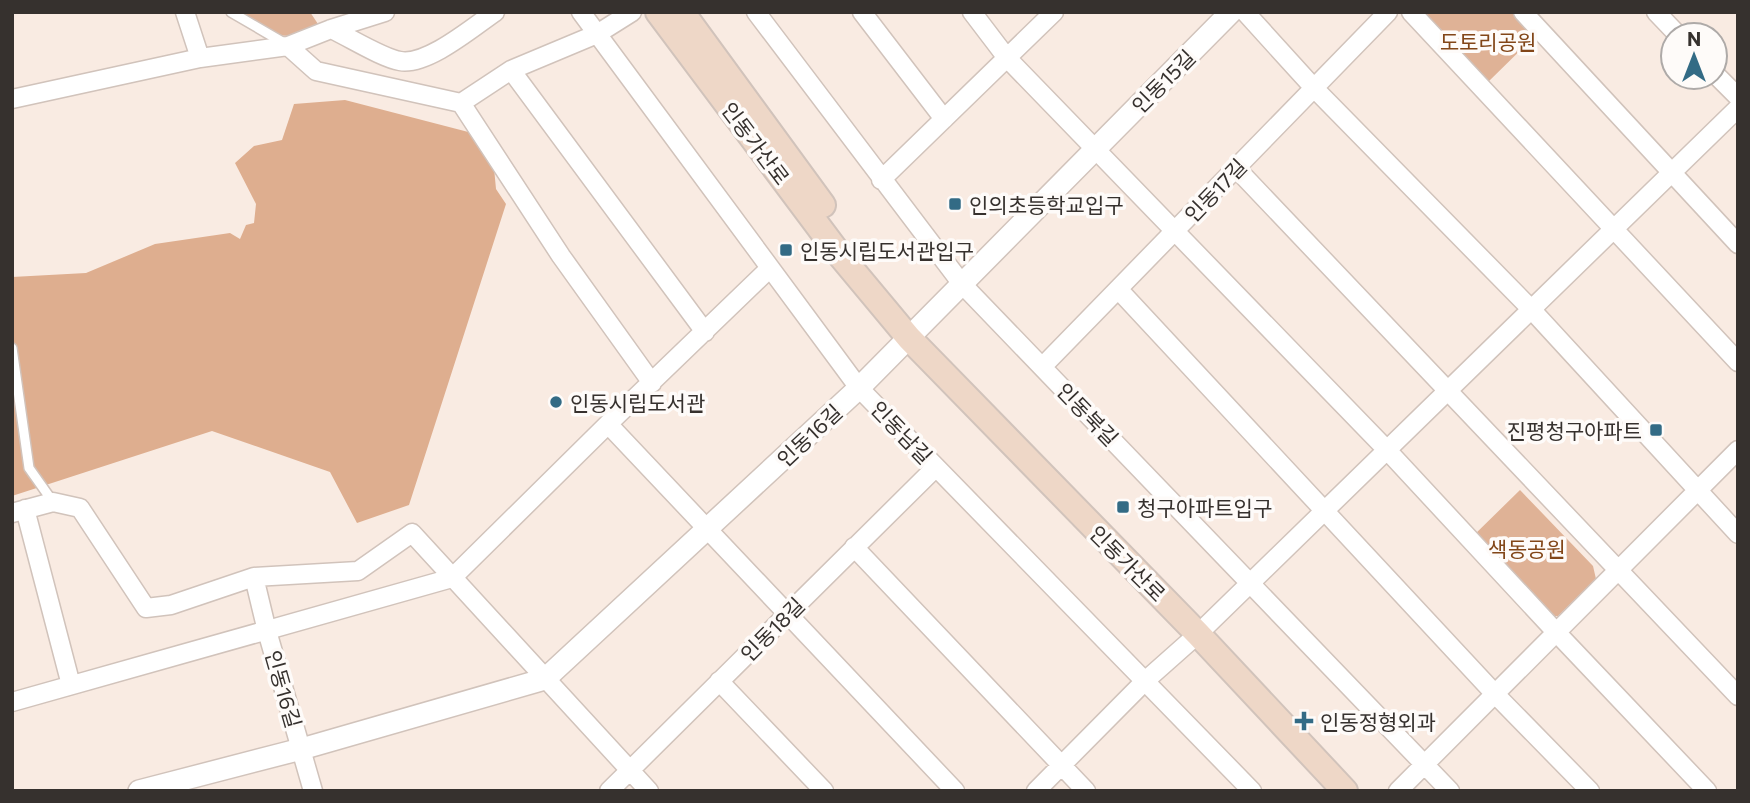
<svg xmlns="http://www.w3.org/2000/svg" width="1750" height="803" viewBox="0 0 1750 803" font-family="Commissioner,'Noto Sans KR',sans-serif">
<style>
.green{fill:#dfb296}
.forest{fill:#deae8f}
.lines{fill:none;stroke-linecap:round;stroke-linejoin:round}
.service-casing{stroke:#d1c3bb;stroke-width:12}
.minor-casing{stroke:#d1c3bb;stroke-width:21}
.tertiary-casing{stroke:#d1c3bb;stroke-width:24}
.secondary-casing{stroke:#d1c3bb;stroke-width:28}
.service{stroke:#fff;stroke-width:9}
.minor{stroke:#fff;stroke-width:18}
.tertiary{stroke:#fff;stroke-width:21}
.secondary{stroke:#eed7c7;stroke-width:24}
.poi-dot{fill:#336b85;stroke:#fefbf9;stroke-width:2.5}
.labels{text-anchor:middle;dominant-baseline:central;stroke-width:7;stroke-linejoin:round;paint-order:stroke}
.park-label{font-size:21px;fill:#824618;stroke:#fefbf9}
.street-label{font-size:21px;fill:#36312e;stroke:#fefbf9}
.poi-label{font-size:21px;fill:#36312e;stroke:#fefbf9;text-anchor:start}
</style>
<rect width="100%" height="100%" fill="#f9ebe2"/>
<path class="green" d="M242,12H310L318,24L303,37L275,35Z
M1418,12H1516L1537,34L1487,83Z
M1520,490L1593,566L1596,579L1558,616L1545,617L1470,539Z"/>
<path class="forest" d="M345,100L476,134L494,168L496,189L506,204L409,505L357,523L330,472L212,431L12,496V277L86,273L155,244L230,233L240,239L246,225L254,223L256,204L235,163L254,146L282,140L294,104Z"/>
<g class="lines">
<g class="service-casing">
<path id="service" d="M231,12L284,43
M12,348L29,468L53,502"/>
</g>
<g class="minor-casing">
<path id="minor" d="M185,12L200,58
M581,12L859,388L1252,791
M756,12L962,284L1450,791
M862,12L944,119
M972,12L1007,58L1387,450L1556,632L1707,791
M1245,12L1314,88L1531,309L1738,534
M1411,12L1738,362
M1523,12L1738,244
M1656,12L1678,35
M331,29C349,37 382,58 400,61C427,66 473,27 495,12
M288,46L316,71L461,103L511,70L597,34L632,12
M511,70L705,332
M1715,74L1738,97
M12,99L200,58L288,46L331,29L385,12
M461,103L561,256L652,383
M1236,168L1738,696
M881,180L1054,12
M1118,289L1495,694L1590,791
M1042,367L1388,12
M608,424L955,791
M25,509L71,685
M12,513L53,502L80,508L146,608L171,605L254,577L358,571L412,533L649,791
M854,547L1086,791
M254,577L267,631L313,791
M719,681L824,791
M12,702L452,578L608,424L770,268
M609,791L936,467
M1036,791L1145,681L1198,634L1738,108
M1398,791L1738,450"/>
</g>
<g class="tertiary-casing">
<path id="tertiary" d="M139,791L305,748L545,679L859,388L1231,12"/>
</g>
<g class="secondary-casing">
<path id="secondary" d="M658,12L839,254L909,338L1198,634L1345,791
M682,12L823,205"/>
</g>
<use href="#service" class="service"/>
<use href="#minor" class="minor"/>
<use href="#tertiary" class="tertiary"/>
<use href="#secondary" class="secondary"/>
</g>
<g class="poi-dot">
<rect x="948" y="197" width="14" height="14" rx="3.5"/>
<rect x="779" y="243" width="14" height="14" rx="3.5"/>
<circle cx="556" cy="402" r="7"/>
<rect x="1649" y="423" width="14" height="14" rx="3.5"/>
<rect x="1116" y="500" width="14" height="14" rx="3.5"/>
<path d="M1300.5 710.5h7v7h7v7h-7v7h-7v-7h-7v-7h7z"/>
</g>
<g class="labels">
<g class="park-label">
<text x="1488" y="41">도토리공원</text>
<text x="1527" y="548">색동공원</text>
</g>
<g class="street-label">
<text transform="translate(1163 81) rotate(-45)">인동15길</text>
<text transform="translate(756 143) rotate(53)">인동가산로</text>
<text transform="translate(1215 190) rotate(-46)">인동17길</text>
<text transform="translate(1088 414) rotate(46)">인동북길</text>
<text transform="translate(902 432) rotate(46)">인동남길</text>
<text transform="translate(809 435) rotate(-43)">인동16길</text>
<text transform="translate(1128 563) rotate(45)">인동가산로</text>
<text transform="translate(772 629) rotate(-45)">인동18길</text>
<text transform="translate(284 689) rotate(74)">인동16길</text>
</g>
<g class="poi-label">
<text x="969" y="204">인의초등학교입구</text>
<text x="800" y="250">인동시립도서관입구</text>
<text x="570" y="402">인동시립도서관</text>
<text x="1642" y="430" text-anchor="end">진평청구아파트</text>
<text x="1137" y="507">청구아파트입구</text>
<text x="1320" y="721">인동정형외과</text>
</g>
</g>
<rect width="1750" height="803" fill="none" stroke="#36312e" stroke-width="28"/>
<g transform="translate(1694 56)"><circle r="33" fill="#fefbf9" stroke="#aeaaa8" stroke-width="2"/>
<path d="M0-5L12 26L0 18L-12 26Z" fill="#336b85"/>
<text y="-10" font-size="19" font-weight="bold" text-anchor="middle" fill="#36312e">N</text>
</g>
</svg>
